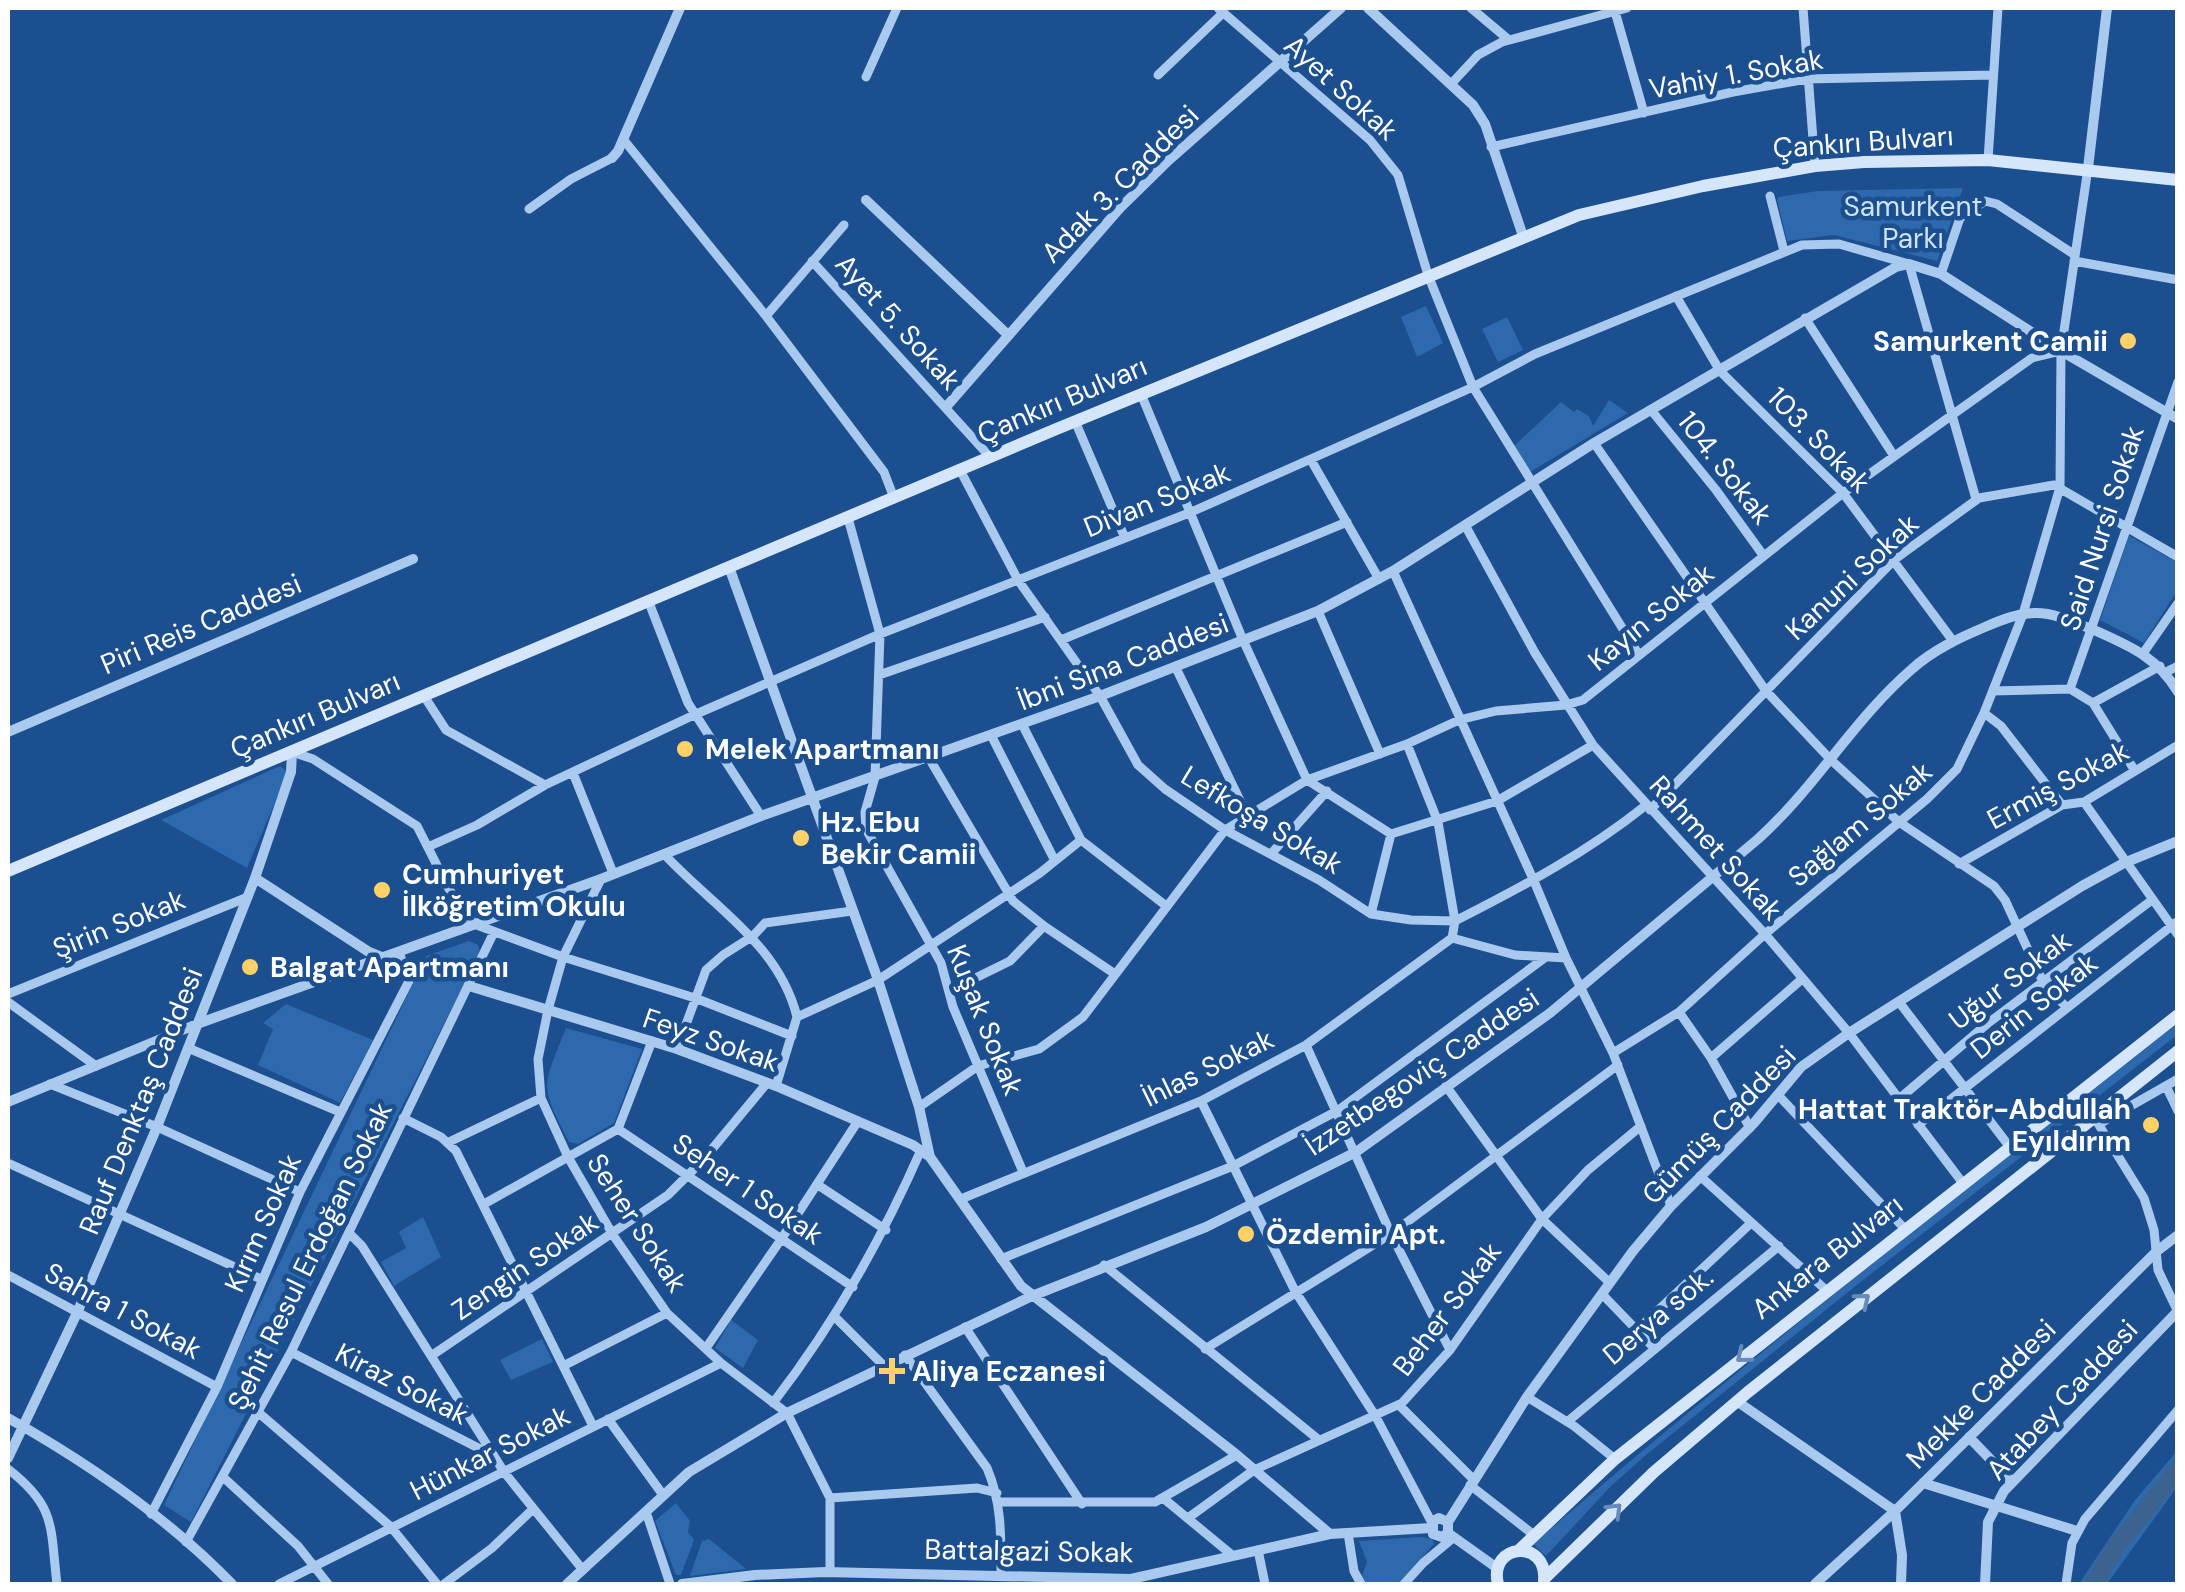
<svg xmlns="http://www.w3.org/2000/svg" width="2185" height="1592" viewBox="0 0 2185 1592" font-family="'DM Sans',sans-serif">
<style>
.green{fill:#2e69ad}
.lines{fill:none;stroke-linecap:round;stroke-linejoin:round}
.river{stroke:#3c6290;stroke-width:18}
.minor{stroke:#a9c9ee;stroke-width:9}
.tertiary{stroke:#a9c9ee;stroke-width:10}
.secondary{stroke:#d6e6fa;stroke-width:12}
.oneway{stroke:#668bba}
.poi-dot{fill:#ffd166;stroke:#1b4f8f;stroke-width:4}
.labels{text-anchor:middle;dominant-baseline:central;stroke-width:9;stroke-linejoin:round;paint-order:stroke}
.street-label{font-size:28px;fill:#fff;stroke:#1b4f8f}
.park-label{font-size:28px;fill:#cfe3fa;stroke:#1b4f8f}
.poi-label{font-size:28px;font-weight:bold;fill:#fff;stroke:#1b4f8f;text-anchor:start}
</style>
<rect width="100%" height="100%" fill="#1b4f8f"/>
<path class="green" d="M1963,188L1937,261L1834,235L1787,241L1777,200L1778,197L1818,191Z
M1426,306L1443,343L1417,357L1401,317Z
M1507,317L1523,350L1498,362L1482,329Z
M1609,400L1628,413L1530,472L1514,446L1561,402L1574,412L1577,409L1589,416L1593,426Z
M2129,536L2177,562V591L2144,643L2100,620Z
M280,766L288,772L247,868L161,820Z
M469,941L478,945L480,953L191,1522L164,1505L426,956Z
M286,1004L373,1040L340,1103L258,1065L273,1029L263,1023Z
M2177,1024V1035L1853,1288L1646,1455L1611,1486L1546,1556L1533,1544C1742,1363 1960,1194 2177,1024Z
M566,1028L642,1049L614,1123L578,1144L569,1142C539,1083 542,1089 566,1028Z
M423,1217L441,1257L394,1286L381,1262L406,1248L399,1232Z
M731,1320L758,1340L743,1368L715,1348Z
M542,1339L553,1362L511,1380L500,1360Z
M2177,1451V1487L2107,1584H2079L2135,1500Z
M676,1503L690,1521L688,1532L694,1540L681,1575H676L655,1521Z
M1421,1537L1432,1539L1434,1544L1398,1584H1365L1361,1579L1367,1562L1359,1541Z
M709,1539L746,1569L690,1576L702,1541Z"/>
<g class="lines">
<path class="river" d="M2093,1584L2116,1547L2178,1469"/>
<path class="minor" d="M1218,8L1370,140L1398,175L1428,275L1473,387L1639,655
M1471,8L1509,40
M1614,8L1644,113
M1803,8L1815,166
M1158,75L1223,13
M866,77L897,8
M1452,83L1478,55L1502,42L1627,8
M623,139L766,316L884,472L894,498
M1491,147L1733,92L1807,79L1992,75
M1988,160L1998,8
M1770,196L1784,251
M529,209L571,179L612,158
M812,261L990,457
M2074,261L2178,280
M1941,274L1960,218L1985,201L1997,204L2075,255
M1676,296L1720,371L1843,493L1953,641
M766,316L844,225
M1805,318L1894,456
M1141,394L1243,640L1307,780L1391,834L1497,801L1593,745
M1651,410L1716,490L1763,555
M1075,421L1125,538
M1594,443L1766,691L1831,760L1899,822L1994,886L2005,900L2043,982L2067,1008
M1311,460L1379,579
M960,470L1018,580L1100,696L1138,765L1165,789L1225,830L1319,880L1371,914L1411,920L1455,921L1452,938L1515,955L1566,958
M848,518L880,634L875,777L865,812L866,829L941,963L953,1007L1023,1172
M1465,525L1535,653L1593,745L1765,934L1849,1033L1962,1182
M1393,571L1534,881L1566,958L1613,1053L1671,1206
M648,600L688,703L761,816
M1318,611L1380,754
M1061,640L1347,522
M2144,652L2178,603
M1176,668L1248,817
M2166,672L2178,666
M879,675L1045,617
M2070,689L2178,382
M1993,691L2070,689L2093,703L2135,771
M424,696L446,730L545,785
M2093,703L2160,666
M1984,713L2001,726L2062,805
M1022,724L1081,840L1165,905
M991,735L1055,861
M1407,744L1438,822L1455,921C1522,887 1586,853 1645,806
M292,752L313,759L417,826L450,891L474,924L563,957L695,998L792,1036
M929,758L1013,901L1044,926L1115,974
M573,773L613,873
M2084,802L2178,935
M1650,810L1895,559L1979,498L2054,485L2178,557
M430,846L477,825L545,785L694,715L880,634L1189,513L1473,387L1535,354L1802,245L1839,244L1909,264L1976,499
M664,854C712,906 779,944 797,1017
M1271,854L1327,791
M1959,864L2062,805L2084,802L2178,745
M601,879L563,957L548,1010L538,1059L541,1098L568,1157L613,1235L667,1313L721,1363L787,1413L830,1498V1572
M1371,914L1391,834
M949,991L1010,961L1044,926
M8,994L248,897
M8,1002L96,1066
M1899,1002L2009,1146
M1679,1012L1711,1058L1750,1128
M1306,1045L1391,1234L1450,1350
M188,1048L340,1112
M677,1049L706,970L723,955L753,936L765,923L852,911
M1613,1053L1679,1012L1765,934L1927,799L1957,769L1984,713L2023,614L2060,487L2061,351L2088,168
M1711,1058L1802,979
M50,1084L157,1127L300,1192
M776,1086L797,1017L878,980L1040,873L1081,840
M1446,1086L1542,1219L1610,1283
M2166,1086L2178,1111
M1778,1095L1904,1228
M1899,1099L1987,1024L2152,900
M1201,1101L1295,1291L1376,1417L1432,1523
M919,1107L978,1066L1039,1049L1083,1017L1225,830L1307,780L1407,744L1459,720L1496,711L1566,705L1583,700L1843,493L2032,358L2061,351
M2094,1117L2144,1198L2154,1230L2158,1270L2178,1312
M403,1118L441,1137L456,1151L593,1426
M2099,1124L2178,1079
M1918,1125L2178,921
M618,1129L853,1287
M449,1142L541,1098
M8,1163L261,1279
M1700,1176L1826,1290
M818,1185L886,1230
M961,1199L1201,1101L1306,1045L1452,938
M484,1204L618,1129L652,1041
M350,1234L362,1246L504,1472L583,1570
M1001,1259L1233,1166L1337,1111L1546,957
M1104,1265L1319,1440
M8,1275L217,1387
M1602,1294L1654,1348
M835,1317L883,1365
M965,1327L1082,1504
M1637,1330L1751,1223
M706,1348L782,1238L858,1121
M1205,1349L1391,1234L1618,1065
M291,1352L490,1454
M905,1355L987,1468C1002,1503 1001,1537 1001,1574
M431,1356L668,1195L703,1160L767,1083
M565,1365L667,1313
M1527,1397L1574,1426L1615,1459
M773,1403C834,1324 881,1241 921,1150
M1399,1405L1474,1480
M259,1413L391,1527L437,1584
M608,1419L663,1495
M1567,1422L1779,1246
M8,1469C57,1507 50,1527 57,1584
M223,1477L298,1546L328,1584
M1470,1485L1534,1535
M830,1498L977,1488L997,1493
M1163,1498L1232,1555
M999,1502H1155L1237,1455
M646,1512L670,1584
M151,1514L217,1387L300,1192L409,981L399,952
M1188,1518L1254,1470L1402,1403L1450,1350L1542,1219L1588,1170L1641,1126
M1348,1533L1354,1571L1361,1584
M186,1542L291,1352L494,932
M1258,1550L1265,1584
M279,1584L721,1363
M444,1584L492,1548L532,1510
M1404,1584L1423,1563L1453,1538
M2066,1584L2072,1543L2085,1519L2178,1410"/>
<path class="tertiary" d="M1368,8L1473,105L1485,124L1523,236
M612,158L618,151L680,8
M2088,168L2107,8
M866,200L1007,334
M946,407L1120,208L1169,160L1341,8
M729,567L877,977L919,1107L930,1157L1021,1286L1237,1455L1330,1534
M8,732L413,559
M255,878L369,952L384,958
M469,986L677,1049L776,1086L913,1145L927,1155
M8,1102L197,1024L601,879L761,816L1100,696L1318,611L1393,571L1594,443L1896,267L1909,264L1941,274L2061,351L2178,419
M1738,1402L1895,1511L1902,1555L1901,1584
M8,1418C88,1463 167,1517 232,1584
M1969,1437L2012,1482
M8,1458L77,1313L157,1127L255,878L291,772L292,752
M1923,1483L2077,1531
M1448,1522L1439,1518L1433,1521V1534L1442,1537L1448,1533V1522L1527,1397L1633,1251L1671,1206L1754,1123L1801,1067L1849,1033L2082,886L2124,863L2178,841
M1448,1533L1497,1568
M567,1584L689,1472L787,1413L1032,1296L1206,1227L1356,1152L1550,1013L1758,839C1815,788 1854,719 1912,669C1933,650 1959,638 1985,627C2001,620 2018,613 2036,613C2056,613 2076,623 2094,630C2130,646 2157,657 2178,692
M682,1584L755,1575L825,1572L1131,1579L1330,1534L1431,1528
M1815,1584L1895,1511L2157,1251L2178,1235
M1985,1584L1988,1522L2004,1491L2177,1312"/>
<path class="secondary" d="M8,871L1054,430L1579,215L1703,186L1815,166L1864,162L1988,160L2178,180
M1518,1551L1615,1459L2178,1015
M1545,1578L1654,1472L1748,1392L2178,1051
M1498,1584C1488,1543 1548,1538 1544,1581"/>
</g>
<defs><path id="oneway-chevron" d="M-2-3.5L2.5 0L-2 3.5" fill="none" stroke-width="1.6" stroke-linecap="round" stroke-linejoin="round" transform="scale(2.5)"/></defs>
<g class="oneway">
<use href="#oneway-chevron" transform="translate(1863 1300) rotate(-39)"/>
<use href="#oneway-chevron" transform="translate(1743 1356) rotate(141)"/>
<use href="#oneway-chevron" transform="translate(1615 1510) rotate(-45)"/>
</g>
<g class="poi-dot">
<circle cx="2128" cy="341" r="10"/>
<circle cx="685" cy="749" r="10"/>
<circle cx="801" cy="838" r="10"/>
<circle cx="382" cy="890" r="10"/>
<circle cx="250" cy="967" r="10"/>
<circle cx="2151" cy="1125" r="10"/>
<circle cx="1246" cy="1234" r="10"/>
<path d="M887 1356h10v10h10v10h-10v10h-10v-10h-10v-10h10z"/>
</g>
<g class="labels">
<g class="street-label">
<text transform="translate(1736 74) rotate(-10)">Vahiy 1. Sokak</text>
<text transform="translate(1341 88) rotate(42)">Ayet Sokak</text>
<text transform="translate(1863 142) rotate(-4)">Çankırı Bulvarı</text>
<text transform="translate(1120 184) rotate(-45)">Adak 3. Caddesi</text>
<text transform="translate(898 322) rotate(48)">Ayet 5. Sokak</text>
<text transform="translate(1062 400) rotate(-23)">Çankırı Bulvarı</text>
<text transform="translate(1819 440) rotate(46)">103. Sokak</text>
<text transform="translate(1725 468) rotate(52)">104. Sokak</text>
<text transform="translate(1157 500) rotate(-22)">Divan Sokak</text>
<text transform="translate(2102 528) rotate(-72)">Said Nursi Sokak</text>
<text transform="translate(1852 577) rotate(-43)">Kanuni Sokak</text>
<text transform="translate(1651 617) rotate(-39)">Kayın Sokak</text>
<text transform="translate(201 624) rotate(-23)">Piri Reis Caddesi</text>
<text transform="translate(1123 662) rotate(-21)">İbni Sina Caddesi</text>
<text transform="translate(315 715) rotate(-23)">Çankırı Bulvarı</text>
<text transform="translate(2058 785) rotate(-28)">Ermiş Sokak</text>
<text transform="translate(1262 820) rotate(31)">Lefkoşa Sokak</text>
<text transform="translate(1860 824) rotate(-40)">Sağlam Sokak</text>
<text transform="translate(1716 848) rotate(48)">Rahmet Sokak</text>
<text transform="translate(119 924) rotate(-22)">Şirin Sokak</text>
<text transform="translate(2010 980) rotate(-37)">Uğur Sokak</text>
<text transform="translate(2034 1006) rotate(-38)">Derin Sokak</text>
<text transform="translate(985 1020) rotate(68)">Kuşak Sokak</text>
<text transform="translate(711 1040) rotate(19)">Feyz Sokak</text>
<text transform="translate(1208 1068) rotate(-26)">İhlas Sokak</text>
<text transform="translate(1422 1072) rotate(-34)">İzzetbegoviç Caddesi</text>
<text transform="translate(141 1101) rotate(-68)">Rauf Denktaş Caddesi</text>
<text transform="translate(1719 1125) rotate(-46)">Gümüş Caddesi</text>
<text transform="translate(748 1189) rotate(34)">Seher 1 Sokak</text>
<text transform="translate(263 1223) rotate(-66)">Kırım Sokak</text>
<text transform="translate(637 1223) rotate(57)">Seher Sokak</text>
<text transform="translate(310 1256) rotate(-64)">Şehit Resul Erdoğan Sokak</text>
<text transform="translate(1827 1257) rotate(-38)">Ankara Bulvarı</text>
<text transform="translate(525 1266) rotate(-34)">Zengin Sokak</text>
<text transform="translate(1447 1309) rotate(-53)">Beher Sokak</text>
<text transform="translate(123 1311) rotate(28)">Sahra 1 Sokak</text>
<text transform="translate(1658 1316) rotate(-40)">Derya sok.</text>
<text transform="translate(402 1384) rotate(27)">Kiraz Sokak</text>
<text transform="translate(1981 1394) rotate(-45)">Mekke Caddesi</text>
<text transform="translate(2062 1400) rotate(-47)">Atabey Caddesi</text>
<text transform="translate(490 1453) rotate(-27)">Hünkar Sokak</text>
<text transform="translate(1029 1551) rotate(1)">Battalgazi Sokak</text>
</g>
<g class="park-label">
<text x="1913" y="206">Samurkent<tspan x="1913" dy="32">Parkı</tspan></text>
</g>
<g class="poi-label">
<text x="2108" y="341" text-anchor="end">Samurkent Camii</text>
<text x="705" y="749">Melek Apartmanı</text>
<text x="821" y="822">Hz. Ebu<tspan x="821" dy="32">Bekir Camii</tspan></text>
<text x="402" y="874">Cumhuriyet<tspan x="402" dy="32">İlköğretim Okulu</tspan></text>
<text x="270" y="967">Balgat Apartmanı</text>
<text x="2131" y="1109" text-anchor="end">Hattat Traktör-Abdullah<tspan x="2131" dy="32">Eyıldırım</tspan></text>
<text x="1266" y="1234">Özdemir Apt.</text>
<text x="912" y="1371">Aliya Eczanesi</text>
</g>
</g>
<rect width="2185" height="1592" fill="none" stroke="#ffffff" stroke-width="20"/>
</svg>
